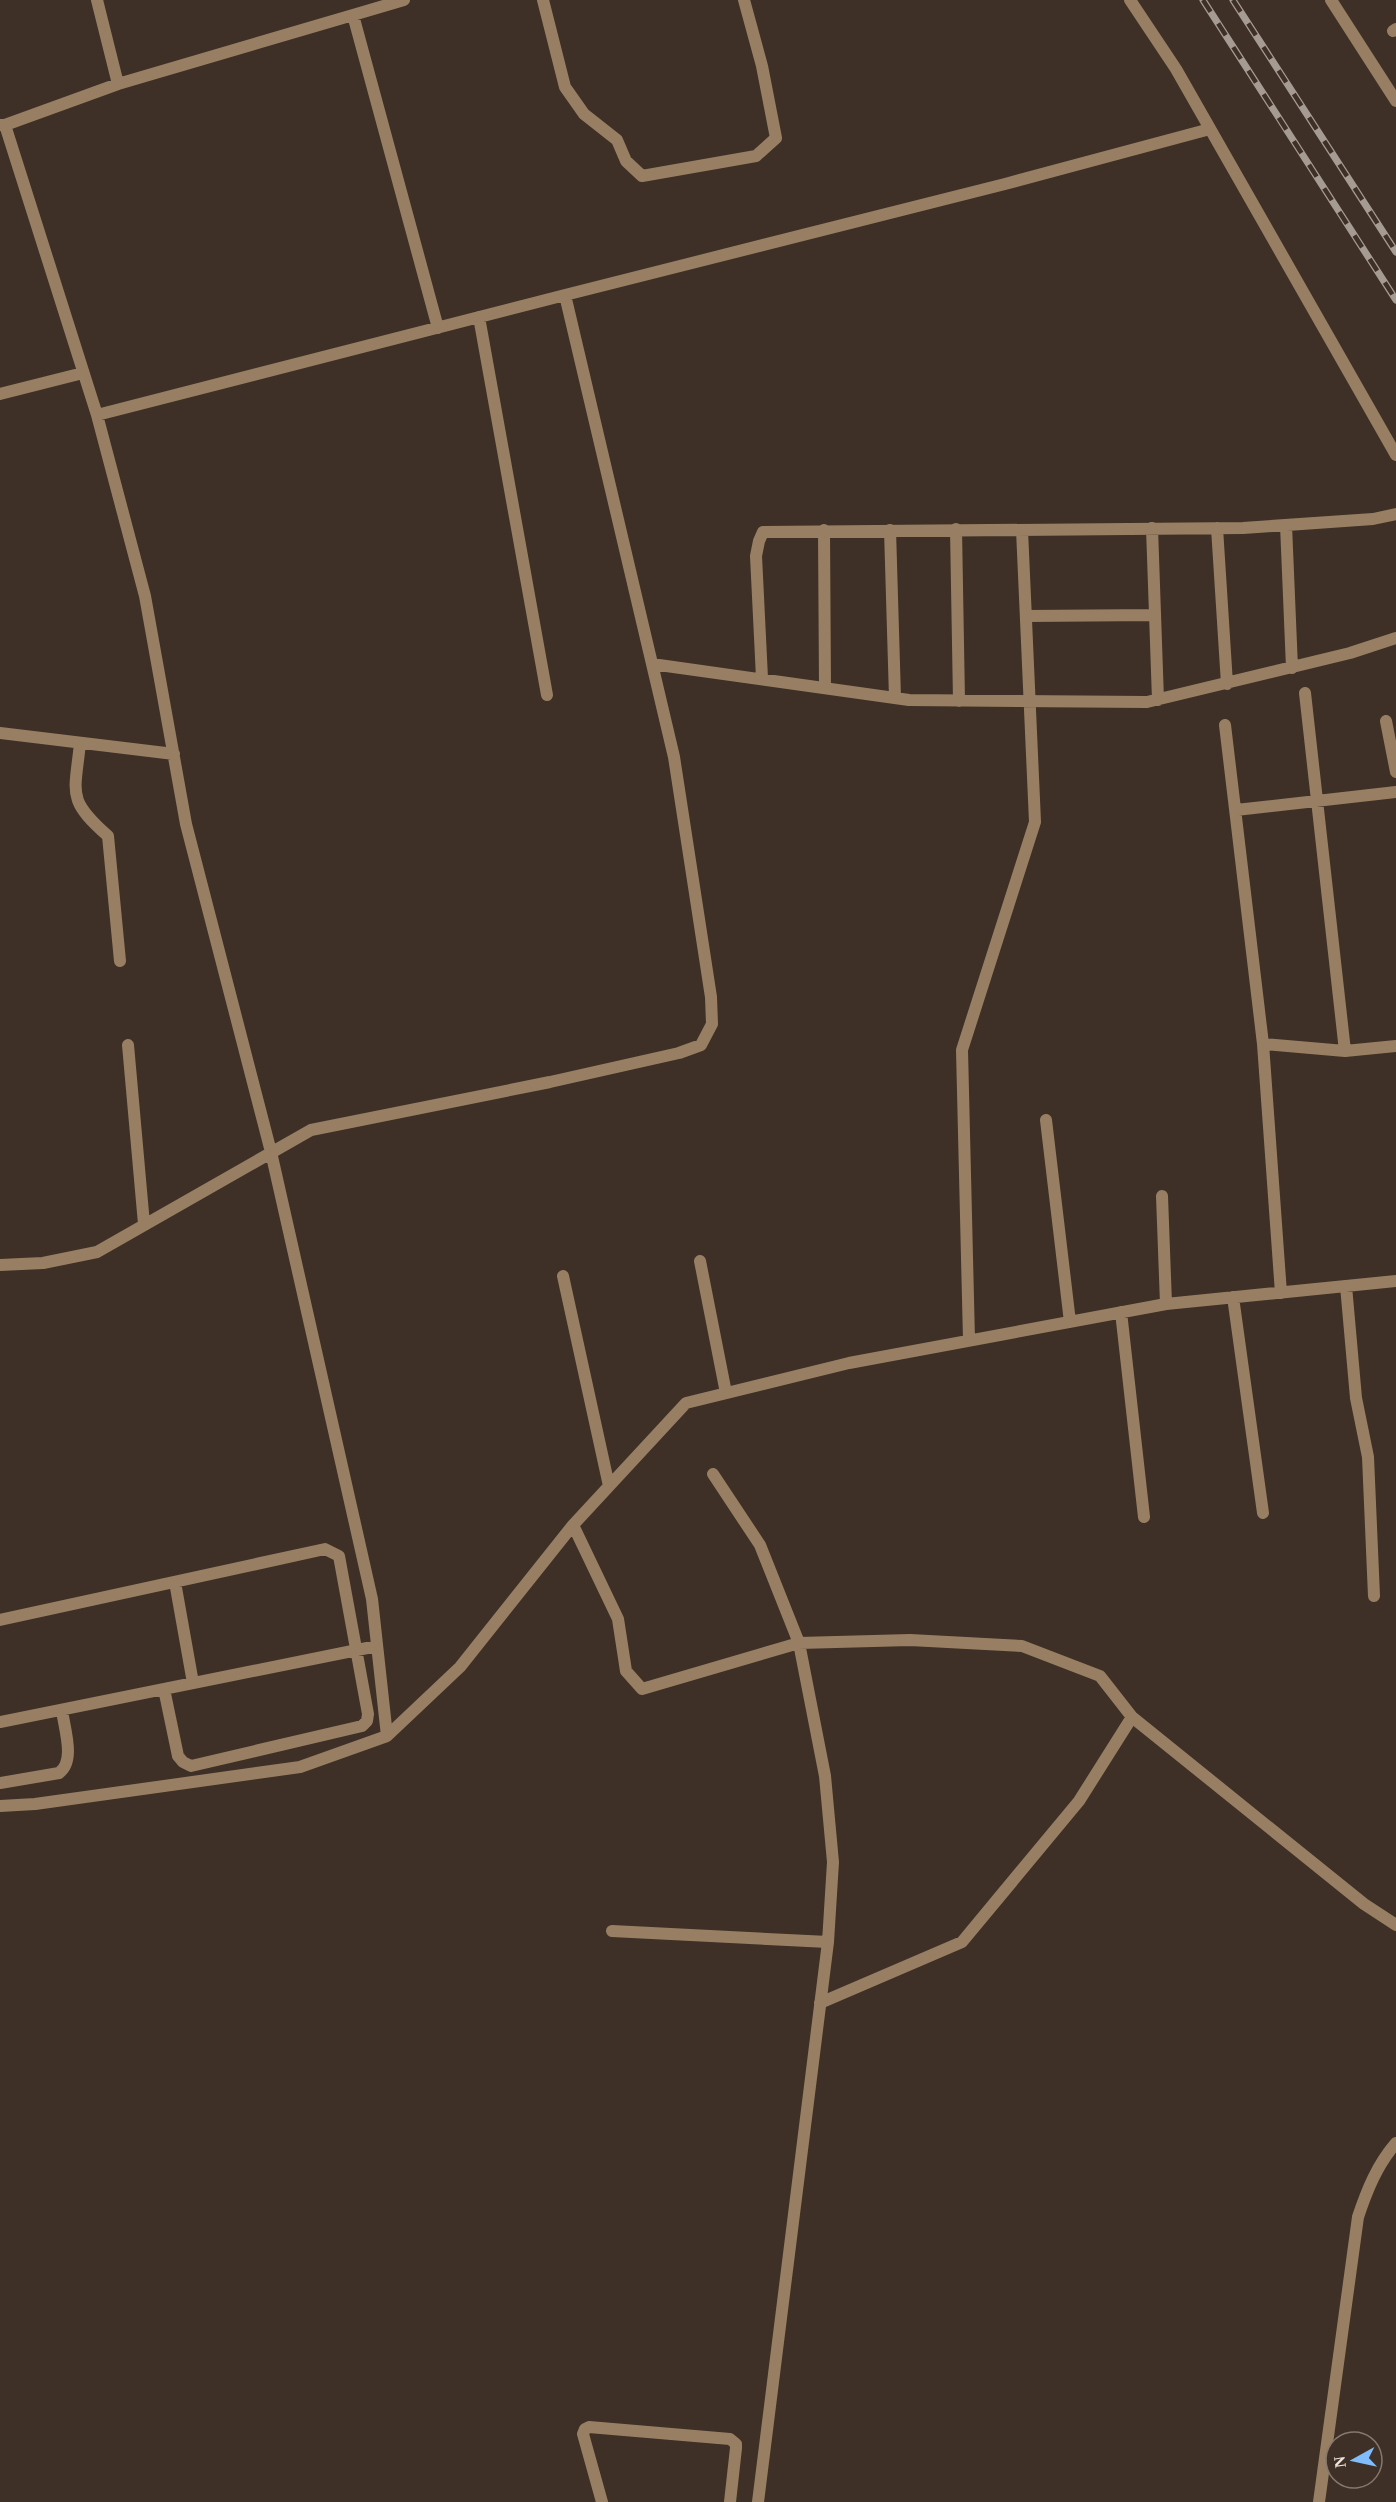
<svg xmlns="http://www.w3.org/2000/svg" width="1396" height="2502" viewBox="0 0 1396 2502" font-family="Georgia,serif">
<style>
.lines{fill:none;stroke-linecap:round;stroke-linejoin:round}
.minor{stroke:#987f63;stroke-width:12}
.tertiary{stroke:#987f63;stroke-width:12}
.rail-casing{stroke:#a69b93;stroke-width:7}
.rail{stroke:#3e3026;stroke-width:4.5;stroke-dasharray:14;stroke-linecap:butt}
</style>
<rect width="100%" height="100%" fill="#3e3026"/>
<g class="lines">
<path class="minor" d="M543,0L565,87L584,114L617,140L626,161L642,176L756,156L776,138L762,66L744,0
M1130,0L1176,69L1396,455
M353,15L404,0
M1393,31L1396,29
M118,84L353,15L438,328
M0,125H5L97,415L565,295
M5,125L118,84L97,0
M479,317L547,695
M0,394L83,373
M97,415L145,596L186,824L271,1152L372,1599L387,1736
M1286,525L1292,668
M1152,528L1158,700
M1217,528L1227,684
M956,529L959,701
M824,530L825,688
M890,530L895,698
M1027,616L1155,615
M652,664L909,700L1147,702L1350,653L1396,638
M762,678L756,556L759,541L763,532L1243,528L1373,519L1396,514
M1305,693L1345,1051
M1386,721L1396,772
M1225,725L1263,1044L1281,1293
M0,733L174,754
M80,743C75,794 66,799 108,836L120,961
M1236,810L1396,792
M1263,1044L1345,1051L1396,1046
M128,1045L144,1224
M1046,1120L1070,1322
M1162,1196L1166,1304
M700,1261L726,1393
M0,1265L43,1263L97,1252L311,1130L550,1082L679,1053L701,1045L712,1024L711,997L674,757L565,295L1005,184L1210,129
M563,1276L609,1486
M1346,1286L1356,1398L1368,1457L1374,1596
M1233,1297L1263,1513
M1121,1312L1144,1517
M969,1340L962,1050L1035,822L1022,530
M713,1474L760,1545L799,1643L825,1776L833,1862L828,1942L758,2502
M573,1525L618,1619L626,1671L642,1689L799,1643L910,1640L1022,1646L1100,1676L1132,1717L1364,1904L1396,1925
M175,1582L193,1683
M0,1620L325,1549L339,1556L368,1714L367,1721L362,1726L191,1766L183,1762L178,1756L164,1689
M0,1722L377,1646
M0,1783L59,1773C76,1761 64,1728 62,1710
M0,1806L35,1804L300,1767L387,1736L460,1667L573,1525L686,1403L849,1363L1166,1304L1396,1281
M612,1931L828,1942
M820,2003L962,1942L1079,1801L1132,1717
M602,2502L583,2434L585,2429L589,2427L730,2439L736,2444V2448L730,2502
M1319,2502L1358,2217C1367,2190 1377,2165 1396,2143"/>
<path class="tertiary" d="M1331,0L1396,101"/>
<g class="rail-casing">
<path id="rail" d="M1203,0L1396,300
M1233,0L1396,252"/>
</g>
<use href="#rail" class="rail"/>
</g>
<g transform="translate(1354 2460) rotate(262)"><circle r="28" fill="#3e3026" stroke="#84786f" stroke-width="1.5"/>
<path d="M0-4.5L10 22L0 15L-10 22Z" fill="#80bdfa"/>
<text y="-9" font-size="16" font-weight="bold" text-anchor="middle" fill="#ece3dc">N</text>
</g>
</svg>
